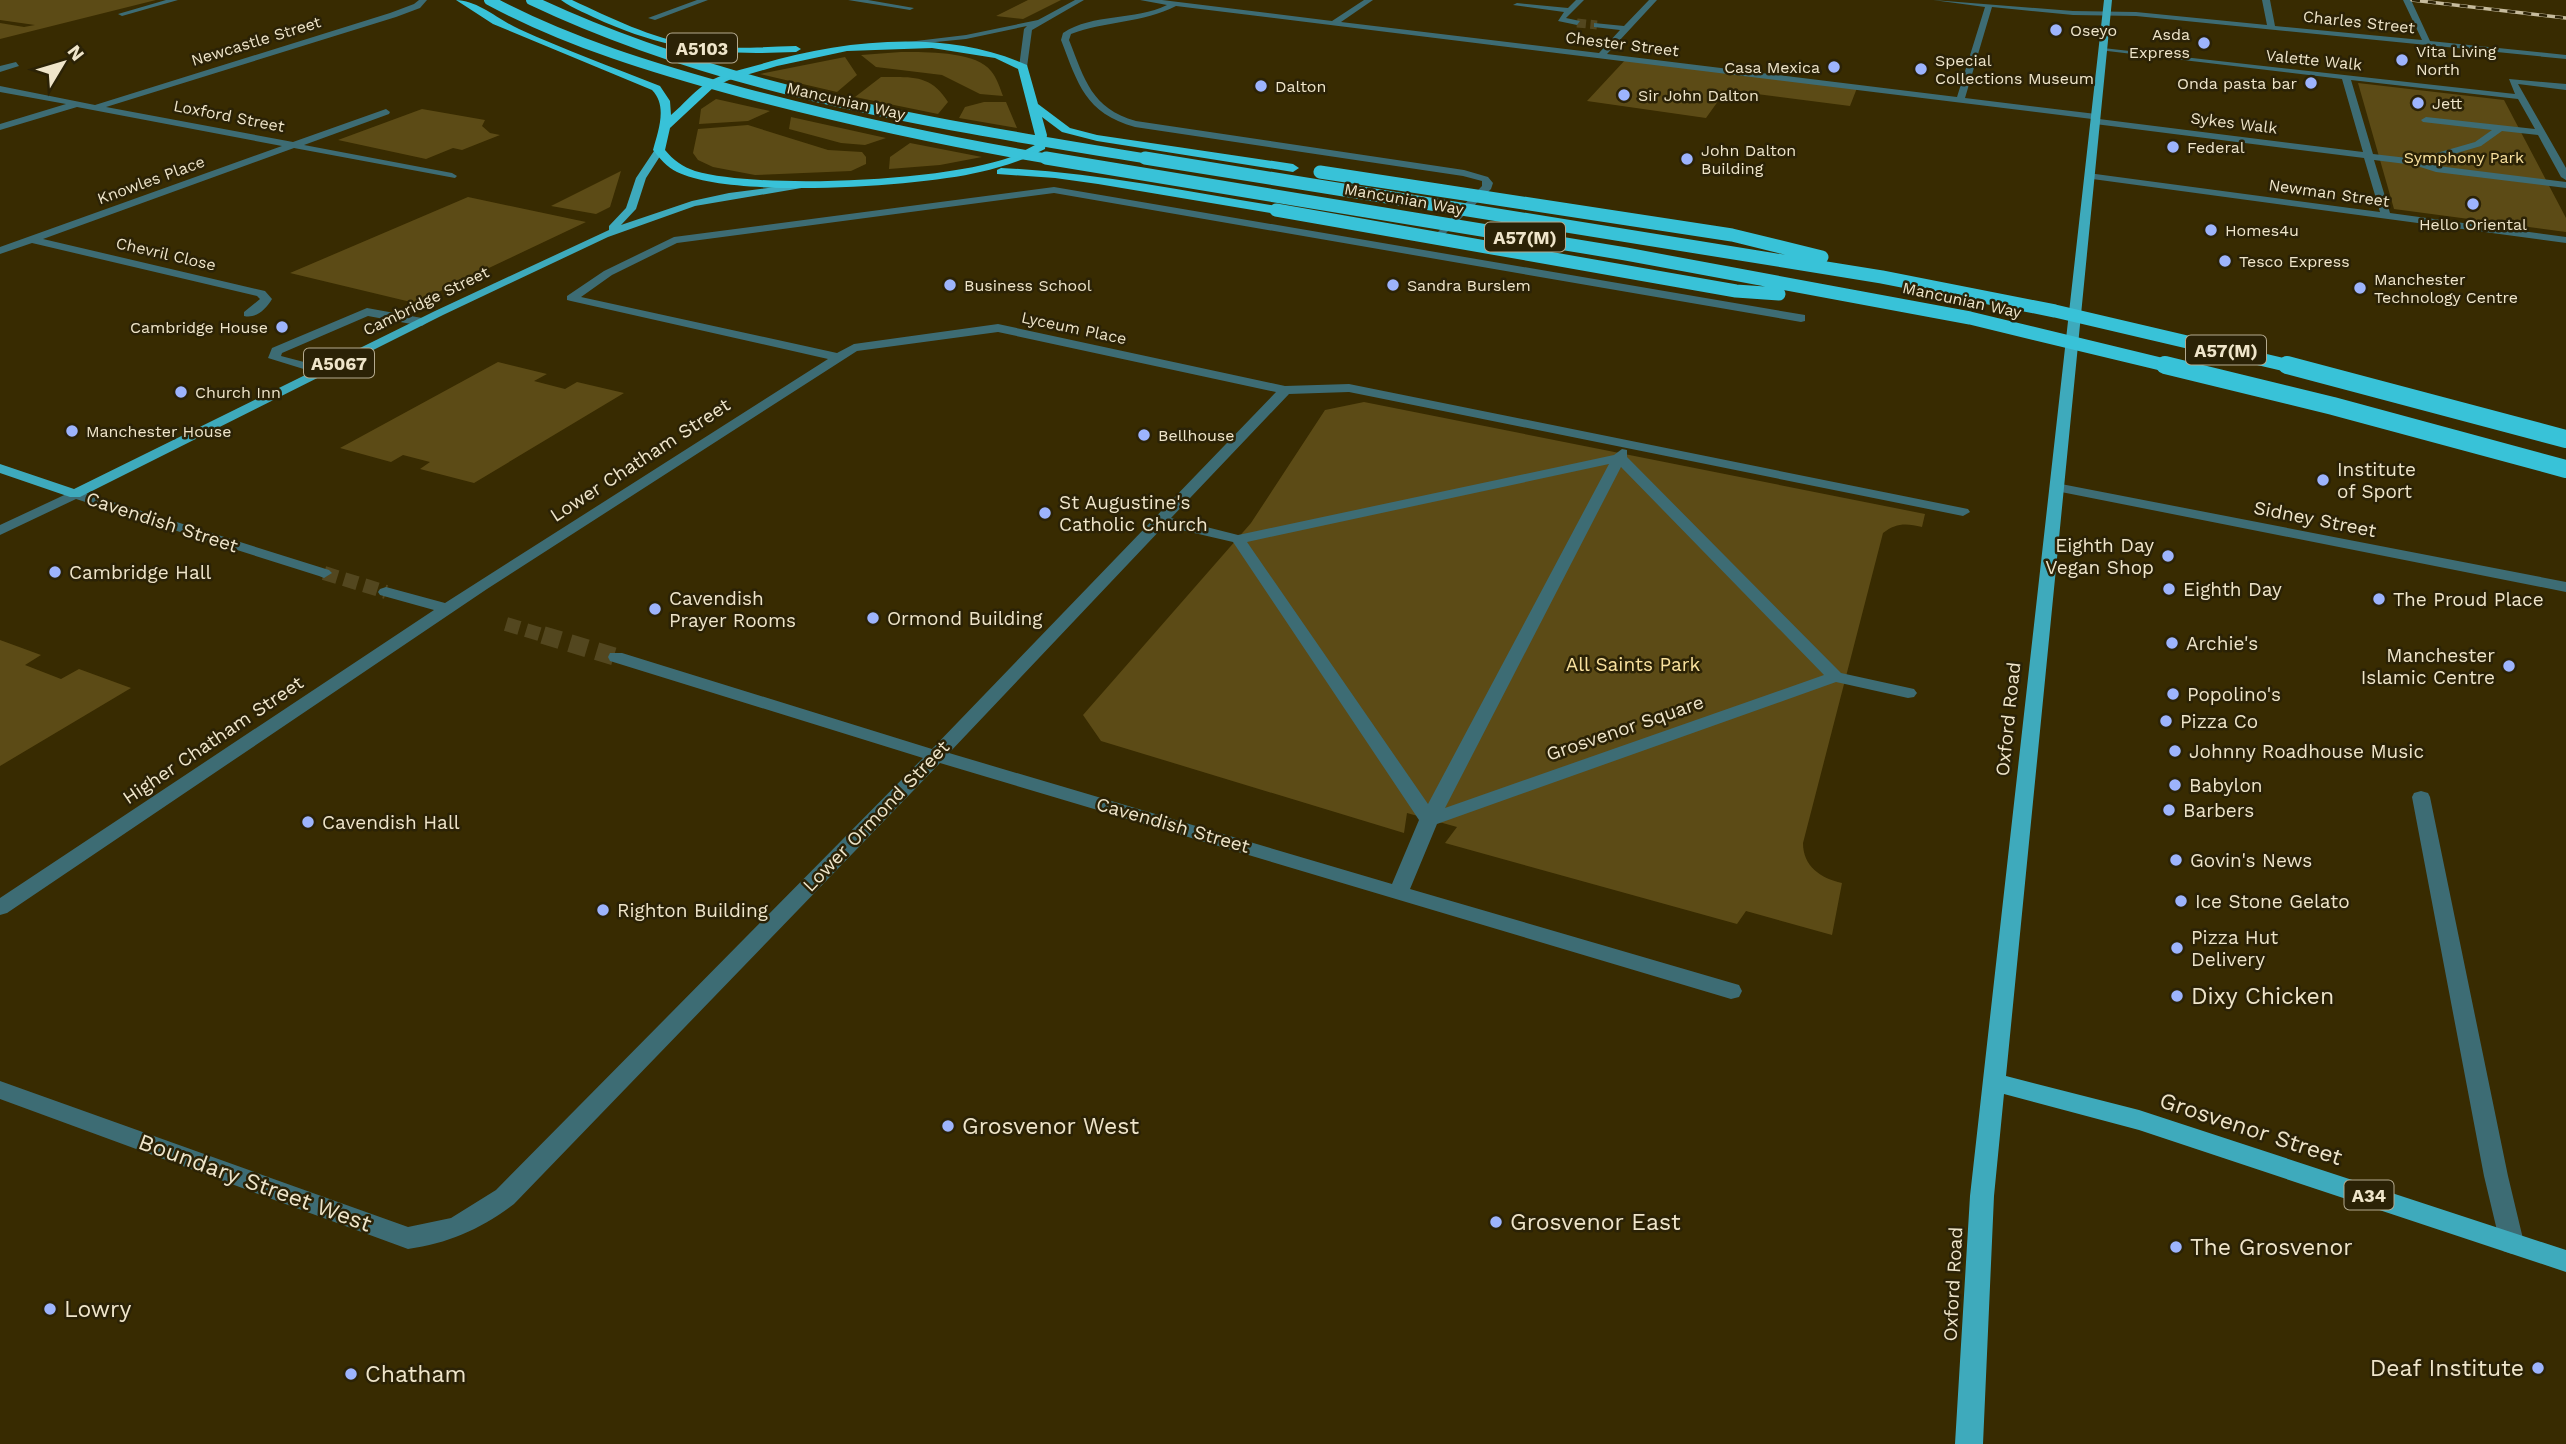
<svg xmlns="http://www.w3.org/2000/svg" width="2566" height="1444" viewBox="0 0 2566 1444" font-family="'Work Sans',sans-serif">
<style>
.green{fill:#5c4b16}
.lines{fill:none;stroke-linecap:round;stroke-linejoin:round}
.minor-tunnel-far2{stroke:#53471f;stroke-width:9;stroke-dasharray:9 4.5;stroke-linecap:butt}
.minor-tunnel-far1{stroke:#53471f;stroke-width:14;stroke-dasharray:14 7;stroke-linecap:butt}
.minor-tunnel{stroke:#53471f;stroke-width:18;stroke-dasharray:18 10;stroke-linecap:butt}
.minor{fill:#3d6c74;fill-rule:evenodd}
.major{fill:#3eaabc;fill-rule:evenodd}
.highway{fill:#38c2d8;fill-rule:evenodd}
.rail-casing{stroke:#c6bb9d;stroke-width:3.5}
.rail{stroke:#2b2206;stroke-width:2.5;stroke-dasharray:8;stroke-linecap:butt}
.highway-bridge-far2{stroke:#38c2d8;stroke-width:10}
.highway-bridge-far1{stroke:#38c2d8;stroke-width:13}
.highway-bridge{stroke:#38c2d8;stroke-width:18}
.poi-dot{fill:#9db4fd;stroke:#2b2206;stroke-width:2.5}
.labels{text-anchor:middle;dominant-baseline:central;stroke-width:5;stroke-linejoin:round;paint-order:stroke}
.far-street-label{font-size:16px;fill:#efe5ca;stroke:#2b2206}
.far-poi-label{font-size:16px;fill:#efe5ca;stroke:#2b2206;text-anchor:start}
.far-park-label{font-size:16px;fill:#fae29f;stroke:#2b2206}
.shield{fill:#2b2206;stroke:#b4aa8f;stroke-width:2}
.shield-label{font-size:18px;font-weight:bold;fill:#efe5ca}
.street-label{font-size:19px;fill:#efe5ca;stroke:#2b2206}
.poi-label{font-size:19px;fill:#efe5ca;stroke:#2b2206;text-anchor:start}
.park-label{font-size:19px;fill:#fae29f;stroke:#2b2206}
.near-poi-label{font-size:23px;fill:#efe5ca;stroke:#2b2206;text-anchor:start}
.near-street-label{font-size:23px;fill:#efe5ca;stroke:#2b2206}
</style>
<rect width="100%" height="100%" fill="#382b01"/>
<path class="green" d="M0,0H156L0,39V23L24,27L35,25L0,20Z
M1028,0H1061L1023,19L996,16Z
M901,52C924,52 976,51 991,71C997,78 1000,88 1003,96L980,94L942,75L876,67L861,55Z
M845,57L857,75L837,92L760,74Z
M1627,58L1857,88L1850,106L1726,90L1706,118L1587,101Z
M881,77C911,77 931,74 948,102L938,114L855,97Z
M2358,83L2504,100L2566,218V232L2394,209Z
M716,99L770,111L748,121L699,124L701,109Z
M984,102H1006L1017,128L959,118L965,107Z
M422,109L485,120L482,126L490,133L500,135L462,150L453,148L426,159L338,140Z
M791,117L886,138L865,145L841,143L789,129Z
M748,125L828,150L862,152L866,157V164L851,171L755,175L713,167L698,160L693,153L698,129Z
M910,143L982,157L940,165L889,169L890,157Z
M621,171L610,207L596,214L551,206Z
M468,197L586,222L415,303L290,273Z
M498,362L547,374L534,381L565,389L577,382L624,393L474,483L420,469L430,462L403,455L391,462L340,448Z
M1364,402L1925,514L1922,527C1906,523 1896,523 1883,533L1803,843C1803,866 1820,878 1842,883L1832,935L1746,911L1737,924L1445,843L1457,827L1407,813L1404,833L1101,741L1083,715L1251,523L1325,410Z
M0,640L41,655L25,665L61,679L79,669L131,688L0,766Z"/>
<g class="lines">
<path class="minor-tunnel-far2" d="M1577,23L1597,25"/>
<path class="minor-tunnel-far1" d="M324,573L386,592
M506,624L549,637"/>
<path class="minor-tunnel" d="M543,635L616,657"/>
<path class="minor" d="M166,0H178L122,16L118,14Z
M419,0H427L420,8L396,17L106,107L293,142L386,109L390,112L389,114L304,145L452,173L457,176L455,178L294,148L43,239L265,291L272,299C266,309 256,319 244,316V312L260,299L257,296L32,243L0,254V247L282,146L77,107L0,130V124L66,104L0,92V86L95,105L390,13L414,4Z
M697,0H708L655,20L648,18Z
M848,0H868L914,8L910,10Z
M1075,0H1084L1032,30L1027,67L1023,69L1019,67L1024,29L1027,26L966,39L895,46L891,44L966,35L1038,20Z
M1140,0H1162L1332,21L1364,0H1373L1341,22L1599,53L1620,30L1594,27V23L1624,26L1649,0H1657L1607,54L1957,97L1985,7L1933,0L2073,11L2136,12L2267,25L2262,0H2270L2275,26L2422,40L2403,0H2411L2430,41L2566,55V59L2136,16L2073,15L1992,7L1965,98L2096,114L2099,115V119L2363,152L2342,79L2099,50L2103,48L2515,94L2509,79L2566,84V90L2518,84L2566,168V180L2561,177L2538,135L2502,131L2481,146L2426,162L2438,166L2566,182V188L2436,172L2414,165L2374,160L2390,213L2566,237V243L2085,178V174L2088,173L2380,212L2364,158L2095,124L2092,123V119L1176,6C1143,23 1105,21 1071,34L1069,40C1085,80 1091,108 1136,121L1464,170L1488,177L1493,183L1491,189L1441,238L1436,235L1437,233L1482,186V181L1463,176L1135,127C1085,113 1078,84 1061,40L1063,33C1093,13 1135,21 1167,5ZM2351,80L2518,99L2535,129L2426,117L2421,120L2423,122L2492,130L2475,142L2416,159L2373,154Z
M1576,0H1584L1566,18L1580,21L1577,25L1558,21L1564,12L1513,5L1517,3L1568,8Z
M16,62L19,66L0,72V66Z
M1054,187L1805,315V321L1801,322L1054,193L677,243L612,275L581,297L837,353L854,344L998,324L1285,386L1349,384L1968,509L1970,512L1963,516L1349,392L1289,394L1171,518L1238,535L1614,455L1622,449L1627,450V457L1841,673L1914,689L1917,693L1914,697L1908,698L1836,682L1437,824L1410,889L1739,985L1742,991L1739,997L1731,999L940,763L514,1204C481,1229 449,1243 408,1249L0,1099V1081L408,1227L451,1218L496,1190L923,758L610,661L608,657L610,653H622L932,749L1276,392L998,332L857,351L487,589L7,913L0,915V898L434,610L380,595L378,592L380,589L386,587L445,603L828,359L571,301L567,300V296L604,271L674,237ZM1609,464L1428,804L1247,542ZM1621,467L1824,675L1445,808ZM1164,526L1233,542L1419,820L1392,884L949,753Z
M367,308L422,318L428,322L422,326L368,316L282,353L281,356L327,368L329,371L323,375L268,358L272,348Z
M2056,483L2566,582V592L2051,490V484Z
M75,490L329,570L332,573L324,578L319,576L76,499L0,535V525Z
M2421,791L2428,793L2430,797L2508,1176L2524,1243L2521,1251L2512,1254L2503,1251L2500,1243L2484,1176L2412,797L2414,793Z"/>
<path class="major" d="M2104,0H2112L2006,1076L2139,1110L2566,1250V1272L2139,1130L2004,1094L1994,1196L1983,1444H1955L1970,1196Z
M659,147L664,150L646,178L636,209L621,225L692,201L729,193L814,182L819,185L695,206L608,237L443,315L80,497H70L0,473V464L74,489L435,311L609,230V226L626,208L636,178L656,148Z"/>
<path class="highway" d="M456,0C477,0 499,20 519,29C565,50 612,67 660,86L670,101L671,115C683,105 694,91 707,83C722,73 741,70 758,65C841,40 945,28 1027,65L1038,104L1070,128L1097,135L1293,164L1299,168L1293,172L1097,141L1062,132L1042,117L1047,135L1045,149C1024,160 1003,167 980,172C918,187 732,199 677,172C667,167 660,159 653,150C658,131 668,106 652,90L493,24ZM932,48L995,58L1018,69L1035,135V145C1027,149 1019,154 1011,157C946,181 762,190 695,171C683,167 673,160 665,150L670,128L714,87L729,80L777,66L847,51Z
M561,0H572C611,18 651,38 693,45C727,50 762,47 796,46L801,49L796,52C722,55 674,52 604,22C590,15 573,9 561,0Z
M1001,168C1094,172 1185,191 1276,206L1282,210L1276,214L1098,184L1055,178L997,174V170Z"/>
<g class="rail-casing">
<path id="rail" d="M2412,0L2566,18"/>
</g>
<use href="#rail" class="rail"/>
<path class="highway-bridge-far2" d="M489,0C569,43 656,69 744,93C847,120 951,143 1056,160
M531,0C727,93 943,125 1155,160"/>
<path class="highway-bridge-far1" d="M1046,158L1626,254L1970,318L2173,367
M1145,158L1882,277L2055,311L2294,367
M1320,172L1732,235L1822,257
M1276,210L1736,291L1779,294"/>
<path class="highway-bridge" d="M2165,365L2333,406L2566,469
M2287,365L2566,439"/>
</g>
<g class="poi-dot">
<circle cx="2056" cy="30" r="7"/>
<circle cx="2204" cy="43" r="7"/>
<circle cx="2402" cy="60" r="7"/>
<circle cx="1834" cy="67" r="7"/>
<circle cx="1921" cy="69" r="7"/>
<circle cx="2311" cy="83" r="7"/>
<circle cx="1261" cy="86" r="7"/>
<circle cx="1624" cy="95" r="7"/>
<circle cx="2418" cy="103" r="7"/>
<circle cx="2173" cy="147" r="7"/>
<circle cx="1687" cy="159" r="7"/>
<circle cx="2473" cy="204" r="7"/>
<circle cx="2211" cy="230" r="7"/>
<circle cx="2225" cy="261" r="7"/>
<circle cx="950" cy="285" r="7"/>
<circle cx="1393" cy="285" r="7"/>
<circle cx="2360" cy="288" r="7"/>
<circle cx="282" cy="327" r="7"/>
<circle cx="181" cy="392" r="7"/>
<circle cx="72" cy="431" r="7"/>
<circle cx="1144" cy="435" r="7"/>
<circle cx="2323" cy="480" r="7"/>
<circle cx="1045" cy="513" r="7"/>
<circle cx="2168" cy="556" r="7"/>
<circle cx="55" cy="572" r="7"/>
<circle cx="2169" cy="589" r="7"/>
<circle cx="2379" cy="599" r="7"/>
<circle cx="655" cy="609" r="7"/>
<circle cx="873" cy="618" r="7"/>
<circle cx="2172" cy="643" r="7"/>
<circle cx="2509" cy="666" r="7"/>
<circle cx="2173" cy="694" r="7"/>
<circle cx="2166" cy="721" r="7"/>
<circle cx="2175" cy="751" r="7"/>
<circle cx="2175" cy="785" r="7"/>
<circle cx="2169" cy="810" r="7"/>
<circle cx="308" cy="822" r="7"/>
<circle cx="2176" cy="860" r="7"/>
<circle cx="2181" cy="901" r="7"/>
<circle cx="603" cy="910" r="7"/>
<circle cx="2177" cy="948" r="7"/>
<circle cx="2177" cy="996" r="7"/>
<circle cx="948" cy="1126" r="7"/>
<circle cx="1496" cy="1222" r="7"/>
<circle cx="2176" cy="1247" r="7"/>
<circle cx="50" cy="1309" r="7"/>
<circle cx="2538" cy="1368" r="7"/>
<circle cx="351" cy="1374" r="7"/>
</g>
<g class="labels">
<g class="far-street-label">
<text transform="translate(2359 22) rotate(6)">Charles Street</text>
<text transform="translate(256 41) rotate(-17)">Newcastle Street</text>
<text transform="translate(1622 44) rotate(7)">Chester Street</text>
<text transform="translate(2314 60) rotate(6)">Valette Walk</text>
<text transform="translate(846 101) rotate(13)">Mancunian Way</text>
<text transform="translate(229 116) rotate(11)">Loxford Street</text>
<text transform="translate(2234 123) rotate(7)">Sykes Walk</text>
<text transform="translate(151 180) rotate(-20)">Knowles Place</text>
<text transform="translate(2329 193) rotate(8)">Newman Street</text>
<text transform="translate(1404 199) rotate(10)">Mancunian Way</text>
<text transform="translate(166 254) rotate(13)">Chevril Close</text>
<text transform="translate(1962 300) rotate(12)">Mancunian Way</text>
<text transform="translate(426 301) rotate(-26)">Cambridge Street</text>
<text transform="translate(1074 328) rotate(12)">Lyceum Place</text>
</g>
<g class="far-poi-label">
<text x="2070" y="30">Oseyo</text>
<text x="2190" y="34" text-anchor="end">Asda<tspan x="2190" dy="18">Express</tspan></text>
<text x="2416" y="51">Vita Living<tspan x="2416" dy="18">North</tspan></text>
<text x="1935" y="60">Special<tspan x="1935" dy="18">Collections Museum</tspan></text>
<text x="1820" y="67" text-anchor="end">Casa Mexica</text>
<text x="2297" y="83" text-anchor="end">Onda pasta bar</text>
<text x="1275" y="86">Dalton</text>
<text x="1638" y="95">Sir John Dalton</text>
<text x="2432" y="103">Jett</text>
<text x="2187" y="147">Federal</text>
<text x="1701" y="150">John Dalton<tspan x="1701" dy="18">Building</tspan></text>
<text x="2473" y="224" text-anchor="middle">Hello Oriental</text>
<text x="2225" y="230">Homes4u</text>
<text x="2239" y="261">Tesco Express</text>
<text x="2374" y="279">Manchester<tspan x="2374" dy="18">Technology Centre</tspan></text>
<text x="964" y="285">Business School</text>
<text x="1407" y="285">Sandra Burslem</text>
<text x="268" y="327" text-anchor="end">Cambridge House</text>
<text x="195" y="392">Church Inn</text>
<text x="86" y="431">Manchester House</text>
<text x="1158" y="435">Bellhouse</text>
</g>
<g class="far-park-label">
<text x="2464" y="157">Symphony Park</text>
</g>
<g class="shield">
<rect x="667" y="33.5" width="70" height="29" rx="5"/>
<rect x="1485" y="222.5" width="80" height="29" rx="5"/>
<rect x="2186" y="335.5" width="80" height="29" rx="5"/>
<rect x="304" y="348.5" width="70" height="29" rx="5"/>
<rect x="2344.5" y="1180.5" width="49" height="29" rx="5"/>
</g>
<g class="shield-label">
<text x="702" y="48">A5103</text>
<text x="1525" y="237">A57(M)</text>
<text x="2226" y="350">A57(M)</text>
<text x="339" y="363">A5067</text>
<text x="2369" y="1195">A34</text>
</g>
<g class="street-label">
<text transform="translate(640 460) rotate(-33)">Lower Chatham Street</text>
<text transform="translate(2315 519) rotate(11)">Sidney Street</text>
<text transform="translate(162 522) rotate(18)">Cavendish Street</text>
<text transform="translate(2008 719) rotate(-84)">Oxford Road</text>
<text transform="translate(1625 728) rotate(-19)">Grosvenor Square</text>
<text transform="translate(213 740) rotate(-34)">Higher Chatham Street</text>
<text transform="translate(876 816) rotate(-46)">Lower Ormond Street</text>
<text transform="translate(1173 825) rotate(16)">Cavendish Street</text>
<text transform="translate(1953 1284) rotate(-87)">Oxford Road</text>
</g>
<g class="poi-label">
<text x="2337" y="469">Institute<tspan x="2337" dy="22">of Sport</tspan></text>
<text x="1059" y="502">St Augustine's<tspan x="1059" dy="22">Catholic Church</tspan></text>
<text x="2154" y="545" text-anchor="end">Eighth Day<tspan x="2154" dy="22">Vegan Shop</tspan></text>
<text x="69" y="572">Cambridge Hall</text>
<text x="2183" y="589">Eighth Day</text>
<text x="669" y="598">Cavendish<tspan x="669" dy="22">Prayer Rooms</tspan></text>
<text x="2393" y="599">The Proud Place</text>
<text x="887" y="618">Ormond Building</text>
<text x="2186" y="643">Archie's</text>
<text x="2495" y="655" text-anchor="end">Manchester<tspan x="2495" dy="22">Islamic Centre</tspan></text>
<text x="2187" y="694">Popolino's</text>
<text x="2180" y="721">Pizza Co</text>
<text x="2189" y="751">Johnny Roadhouse Music</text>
<text x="2189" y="785">Babylon</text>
<text x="2183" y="810">Barbers</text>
<text x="322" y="822">Cavendish Hall</text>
<text x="2190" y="860">Govin's News</text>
<text x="2195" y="901">Ice Stone Gelato</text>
<text x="617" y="910">Righton Building</text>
<text x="2191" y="937">Pizza Hut<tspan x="2191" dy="22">Delivery</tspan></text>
</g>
<g class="park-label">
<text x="1633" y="664">All Saints Park</text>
</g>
<g class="near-poi-label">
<text x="2191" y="996">Dixy Chicken</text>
<text x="962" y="1126">Grosvenor West</text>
<text x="1510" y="1222">Grosvenor East</text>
<text x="2190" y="1247">The Grosvenor</text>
<text x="64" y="1309">Lowry</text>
<text x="2524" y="1368" text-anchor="end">Deaf Institute</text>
<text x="365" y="1374">Chatham</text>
</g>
<g class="near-street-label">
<text transform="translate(2251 1129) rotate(18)">Grosvenor Street</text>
<text transform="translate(255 1183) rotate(20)">Boundary Street West</text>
</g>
</g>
<g transform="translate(63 63) rotate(52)" stroke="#2b2206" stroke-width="5" paint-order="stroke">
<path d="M0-5L12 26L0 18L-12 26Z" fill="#efe5ca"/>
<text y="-10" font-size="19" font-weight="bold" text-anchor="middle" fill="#efe5ca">N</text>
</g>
</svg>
